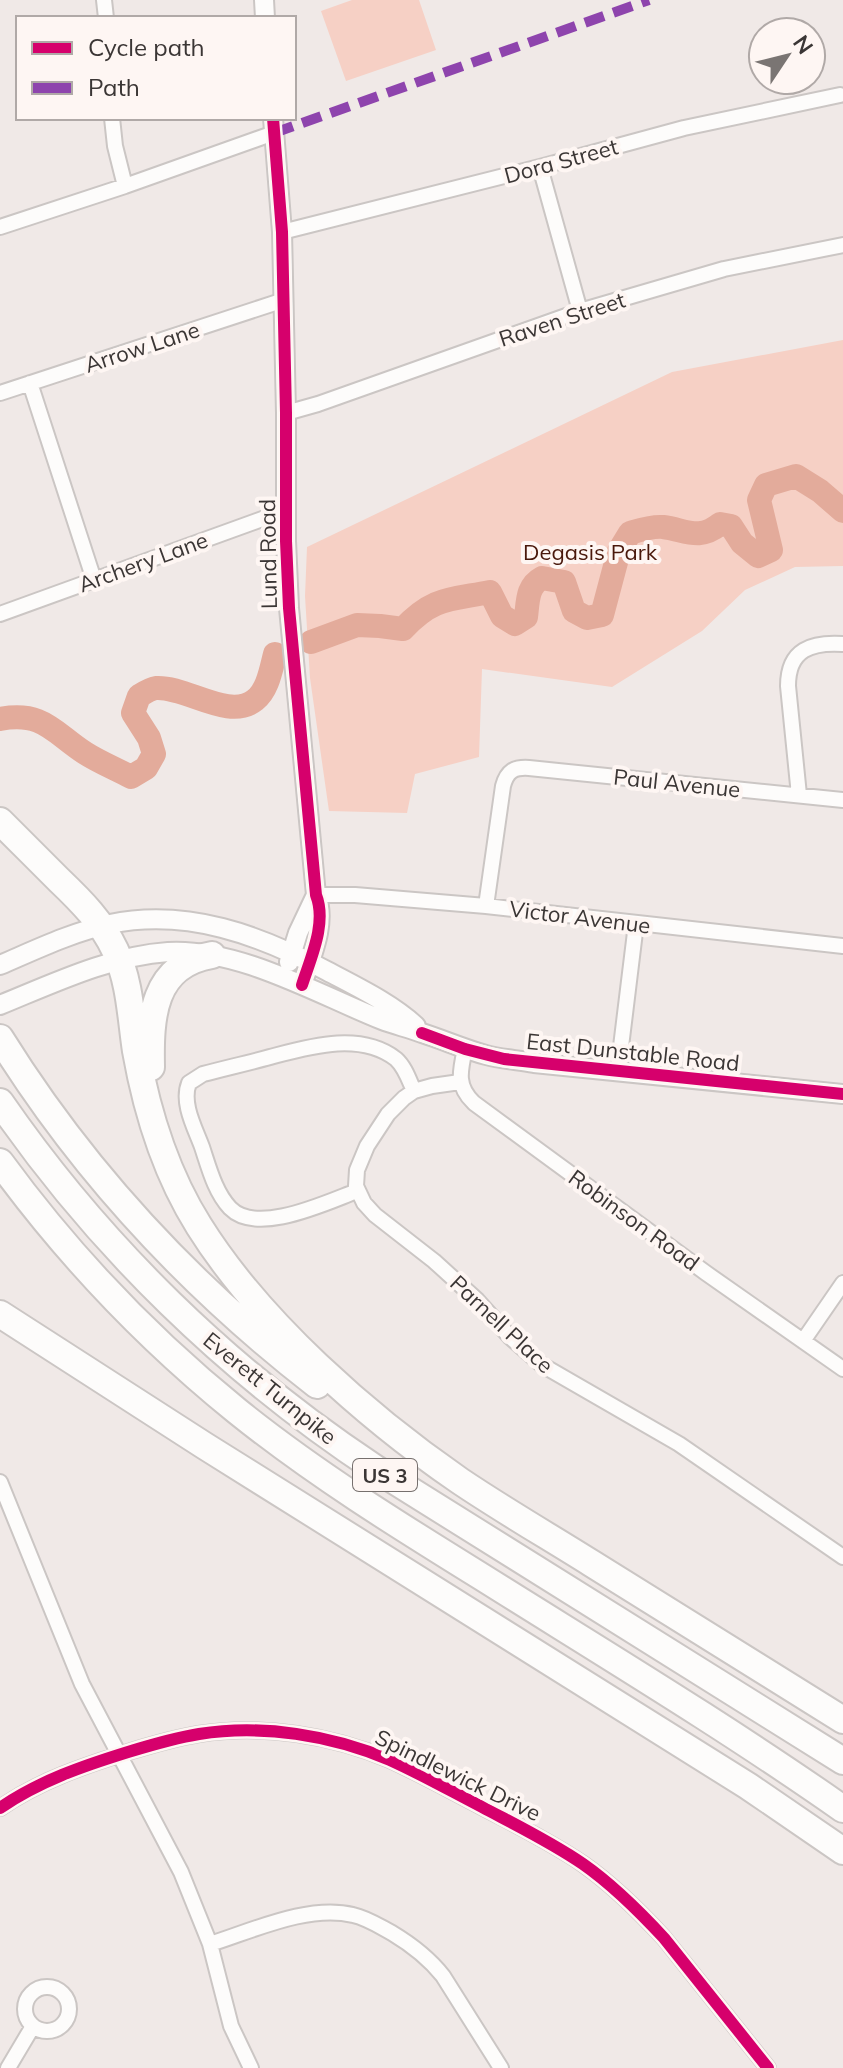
<svg xmlns="http://www.w3.org/2000/svg" width="843" height="2068" viewBox="0 0 843 2068" font-family="Mulish,sans-serif">
<style>
.green{fill:#f6d0c5}
.lines{fill:none;stroke-linecap:round;stroke-linejoin:round}
.river{stroke:#e3ab9b;stroke-width:24}
.minor-casing{stroke:#cbc6c4;stroke-width:18}
.tertiary-casing{stroke:#cbc6c4;stroke-width:22}
.motorway-casing{stroke:#cbc6c4;stroke-width:30}
.minor{stroke:#fdfcfb;stroke-width:14}
.tertiary{stroke:#fdfcfb;stroke-width:18}
.motorway{stroke:#fdfcfb;stroke-width:26}
.quiet{stroke:#8e44ad;stroke-width:10;stroke-dasharray:20 10;stroke-linecap:butt}
.cycleway-casing{stroke:#fef6f3;stroke-width:17}
.cycleway{stroke:#d6006c;stroke-width:12}
.labels{text-anchor:middle;dominant-baseline:central;stroke-width:8;stroke-linejoin:round;paint-order:stroke}
.shield{fill:#fef6f3;stroke:#76706e;stroke-width:2}
.shield-label{font-size:20px;font-weight:bold;fill:#3b3635}
.street-label{font-size:22px;fill:#3b3635;stroke:#fef6f3}
.park-label{font-size:22px;fill:#49180b;stroke:#fef6f3}
</style>
<rect width="100%" height="100%" fill="#f0e9e7"/>
<path class="green" d="M352,0H419L436,50L346,81L321,11Z
M843,340V566L795,567L745,590L702,631L612,687L482,669L479,757L415,774L407,813L329,811L310,678L305,596L307,547L672,372Z"/>
<g class="lines">
<path class="river" d="M311,642L357,625L380,626L403,629C433,597 449,600 490,592L502,616L515,624L526,617C528,601 527,586 542,578L564,582L574,611L587,618L602,615L619,551L630,533C640,530 652,526 663,527C686,530 699,541 720,524L731,526L742,543L758,556L771,550L759,500L766,485L796,476L820,491L843,511
M0,719C43,711 53,732 85,753C99,762 116,769 131,777L146,768L154,754L149,738L133,713L139,696C144,693 150,689 156,688C186,686 229,721 255,700C268,690 271,669 275,654"/>
<g class="minor-casing">
<path id="minor" d="M104,0L106,18
M112,118L115,146L125,186
M540,167L580,311
M0,227L125,186L274,133
M282,232L540,167L684,128L840,95
M30,383L94,580
M0,393L284,300
M286,413L318,404L580,311L724,269L843,245
M0,614L287,510
M799,795L788,686C788,649 812,642 843,644
M316,895H355L486,906L843,946
M486,906L503,786C507,771 514,767 529,768L843,800
M465,1049C460,1071 456,1086 474,1103L706,1273L843,1369
M618,1071L636,924
M460,1082L432,1086L414,1091L404,1098L388,1114L367,1146L357,1170L356,1186L364,1203L375,1215L434,1261L477,1300L510,1337L542,1365L679,1444L843,1557
M357,1191C327,1202 257,1236 230,1208C215,1192 209,1168 202,1147C195,1128 181,1103 189,1083L203,1074C226,1068 248,1063 270,1057C308,1047 360,1031 396,1059C405,1067 409,1080 414,1091
M803,1341L843,1283
M0,1482L82,1684L181,1872L210,1944L231,2026L251,2068
M0,1808C39,1781 83,1766 128,1752C151,1745 174,1738 199,1734C262,1724 331,1735 390,1760C421,1774 451,1791 482,1807C516,1825 551,1842 583,1864C613,1885 639,1911 664,1938L768,2068
M210,1944C252,1931 308,1904 353,1915C367,1918 379,1926 392,1933C412,1945 428,1957 443,1976L501,2068
M25 2009a22 22 0 1 1 44 0a22 22 0 1 1-44 0Z
M8,2068L33,2026"/>
</g>
<g class="tertiary-casing">
<path id="tertiary" d="M264,0L265,18
M273,118L282,232L286,413V541L289,608L316,895C327,923 311,957 302,985
M289,962L298,933L316,895
M0,965C35,950 72,932 110,924C187,908 260,935 327,971C357,987 391,1003 416,1026
M0,1005C54,983 110,956 168,952C239,948 317,994 382,1020C395,1025 409,1028 422,1033C444,1040 464,1049 486,1055C501,1059 518,1060 534,1063L843,1094"/>
</g>
<g class="motorway-casing">
<path id="motorway" d="M0,821C20,841 39,860 59,880C81,901 102,922 115,950C130,981 131,1018 136,1051C147,1113 165,1172 199,1226C259,1322 367,1417 460,1481C503,1510 548,1536 591,1563C675,1615 759,1667 843,1720
M0,1038C84,1173 192,1288 317,1385
M151,1067C150,1018 152,965 212,955
M0,1102C100,1247 229,1372 376,1469L843,1761
M0,1162C68,1255 148,1339 237,1411C314,1473 398,1525 482,1577C603,1653 726,1727 843,1809
M0,1314L205,1446L748,1786L843,1851"/>
</g>
<use href="#minor" class="minor"/>
<use href="#tertiary" class="tertiary"/>
<use href="#motorway" class="motorway"/>
<path class="quiet" d="M274,133L649,0"/>
<g class="cycleway-casing">
<path id="cycleway" d="M273,118L282,232L286,413V541L289,608L316,895C327,923 311,957 302,985
M422,1033L465,1049L504,1059L843,1094
M0,1808C39,1781 83,1766 128,1752C151,1745 174,1738 199,1734C262,1724 331,1735 390,1760C421,1774 451,1791 482,1807C516,1825 551,1842 583,1864C613,1885 639,1911 664,1938L768,2068"/>
</g>
<use href="#cycleway" class="cycleway"/>
</g>
<g class="labels">
<rect class="shield" x="353" y="1459" width="64" height="32" rx="6"/>
<g class="shield-label">
<text x="385" y="1475">US 3</text>
</g>
<g class="street-label">
<text transform="translate(561 161) rotate(-15)">Dora Street</text>
<text transform="translate(562 319) rotate(-18)">Raven Street</text>
<text transform="translate(142 347) rotate(-18)">Arrow Lane</text>
<text transform="translate(268 554) rotate(-91)">Lund Road</text>
<text transform="translate(143 562) rotate(-20)">Archery Lane</text>
<text transform="translate(677 783) rotate(6)">Paul Avenue</text>
<text transform="translate(580 917) rotate(7)">Victor Avenue</text>
<text transform="translate(633 1052) rotate(6)">East Dunstable Road</text>
<text transform="translate(634 1220) rotate(36)">Robinson Road</text>
<text transform="translate(502 1324) rotate(43)">Parnell Place</text>
<text transform="translate(270 1388) rotate(39)">Everett Turnpike</text>
<text transform="translate(458 1775) rotate(26)">Spindlewick Drive</text>
</g>
<g class="park-label">
<text x="590" y="552">Degasis Park</text>
</g>
</g>
<rect x="16" y="16" width="280" height="104" fill="#fef6f3" stroke="#b0a9a7" stroke-width="2"/>
<rect x="32" y="42" width="40" height="12" fill="#d6006c" stroke="#b0a9a7" stroke-width="2"/>
<text x="88" y="56" font-size="24" fill="#3b3635">Cycle path</text>
<rect x="32" y="82" width="40" height="12" fill="#8e44ad" stroke="#b0a9a7" stroke-width="2"/>
<text x="88" y="96" font-size="24" fill="#3b3635">Path</text>
<g transform="translate(787 56) rotate(55)"><circle r="38" fill="#fef6f3" stroke="#b0a9a7" stroke-width="2"/>
<path d="M0-6L14 30L0 20L-14 30Z" fill="#7a7573"/>
<text y="-12" font-size="22" font-weight="bold" text-anchor="middle" fill="#3b3635">N</text>
</g>
</svg>
